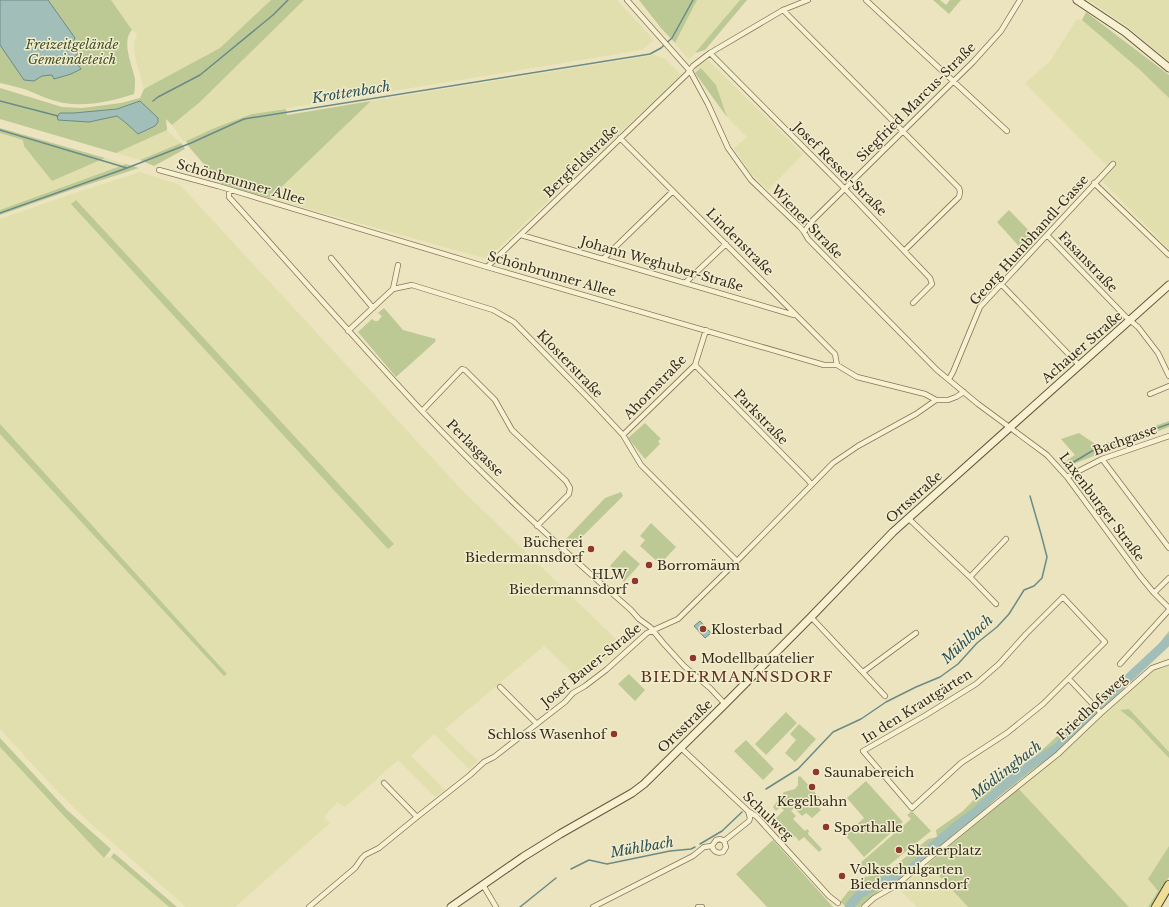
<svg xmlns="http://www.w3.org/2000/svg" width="1169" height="907" viewBox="0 0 1169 907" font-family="'Libre Baskerville',serif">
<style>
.farmland{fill:#e1dfad}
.green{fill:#bcc994;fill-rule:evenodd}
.water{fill:#a2beb9;stroke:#6a8b87}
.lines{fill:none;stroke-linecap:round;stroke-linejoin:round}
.stream{stroke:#6a8b87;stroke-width:1.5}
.river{stroke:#a2beb9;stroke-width:9}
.street-casing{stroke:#847558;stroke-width:6}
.secondary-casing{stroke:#65563c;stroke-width:9}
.primary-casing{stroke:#51422d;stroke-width:10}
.street{stroke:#f7f1d2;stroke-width:4.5}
.secondary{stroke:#f7f1d2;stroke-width:7}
.primary{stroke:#eede98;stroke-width:8}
.poi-dot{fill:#90372b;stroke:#f3edcf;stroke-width:1.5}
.labels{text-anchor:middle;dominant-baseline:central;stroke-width:3;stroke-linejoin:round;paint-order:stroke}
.park-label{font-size:13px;font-style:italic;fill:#3f4f24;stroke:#f3edcf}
.street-label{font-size:13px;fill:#342b1c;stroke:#f3edcf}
.poi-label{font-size:13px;fill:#342b1c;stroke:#f3edcf;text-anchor:start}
.water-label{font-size:14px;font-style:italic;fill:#2c5153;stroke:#f3edcf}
.quarter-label{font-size:15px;letter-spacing:1px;fill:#5f331e;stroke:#f3edcf}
</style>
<rect width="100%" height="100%" fill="#ece4bf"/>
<path class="farmland" d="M111,0H271L220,48L144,89L135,57L134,43L137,34L132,30Z
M304,0H617L654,40L642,50L252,114L217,127L186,141H183L172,125L200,102Z
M697,0H740L689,60L675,43Z
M1088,0H1169V61L1128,27Z
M1077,19L1082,20L1139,69L1169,98V249L1102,181L1111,170L1025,83L1050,61Z
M654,55L665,59L681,75L487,259L270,198L371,101Z
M708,60L803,154L768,190L749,171L734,148L747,137L727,117L716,85L701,68L695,73L696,67Z
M167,130L181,143L140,160L116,153Z
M0,133L23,140L52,181L105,158L126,164L0,210Z
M140,172L180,185L461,489L623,646L581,681L544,646L445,729L478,761L469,769L434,734L411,756L445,790L435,797L398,760L345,807L337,802L324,817L330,823L235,907H186L82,816L56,790L0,729V219L69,195Z
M1169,666V846L1148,879L1158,891L1148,907H1129L1018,788L1055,759L1151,671Z
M0,747L61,814L104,858L111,857L169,907H0Z
M928,864L968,907H917L899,889Z"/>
<path class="green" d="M0,0H111L132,30C121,41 132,65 135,79C135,84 135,89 134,94C112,101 87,107 64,103C51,101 39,95 27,90C18,87 9,85 0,83Z
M271,0H304L200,102L172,125L166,119L167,130L116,153L0,119V88L62,107L82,108L121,103L140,98L144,89L220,48ZM140,101L126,123L117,116L60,113H74L117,109Z
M639,0H697L675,43L661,28Z
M740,0H747L705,50L695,53Z
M933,0H940L946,5L950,0H961L949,14Z
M1086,12L1169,75V98L1139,69L1082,20Z
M701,68L716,85L727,117L695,73Z
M371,101L270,198L221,184L189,147L186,141L217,127L252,114L286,109L287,115Z
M0,128L105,158L52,181L24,146L23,140L0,133Z
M181,143L185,149L154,166L140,160Z
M126,164L139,168L74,189L0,215V210Z
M76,200L394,544L388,549L71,204Z
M1009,210L1037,239L1025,253L997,222Z
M384,308L403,330L436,339L435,342L396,377L358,332L372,319L375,321H378L382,316L378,313Z
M1169,421V427L1068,466L1064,462L1075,455L1061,439L1079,433L1098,446Z
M645,423L661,439L658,441L660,444L645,459L628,438Z
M0,424L227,674L224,676L0,434Z
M621,492L623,496L585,534L572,545L566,539L605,498Z
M651,523L676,547L660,564L640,546L645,540L640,536Z
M624,550L640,564L624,582L616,575L618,573L610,566Z
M1169,631V645L1107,701L1060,749L983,809L904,876L879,891L859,907H847L840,902L850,889L865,877L886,873L928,839L937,837L936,830L963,811L984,789L1028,763L1108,689L1149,656Z
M629,674L645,690L635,701L618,684Z
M1129,709L1169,752V758L1133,720L1120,710Z
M786,712L797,723L766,755L755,744Z
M799,724L816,739L795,762L785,753L796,740L790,734Z
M0,738L67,810L111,849L104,858L62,814L0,747Z
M746,740L774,769L763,780L734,751Z
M800,776L821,799L818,803L820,806L819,808L821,810L812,818L806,813L802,816L794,808L791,811L796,816L793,819L805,831L807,829L809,831L808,834L822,849L819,852L804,837L799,841L795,836L792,839L785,832L783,833L782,832H781L772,822L784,810L780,807L776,811L773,807L784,792L795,789L798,785V777Z
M866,781L903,822L864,857L845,835L864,818L847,798Z
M1018,788L1129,907H968L928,864Z
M912,811L931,831L883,870L876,862L865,870L859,864L911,819L907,815Z
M773,840L833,907H767L736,874Z
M1169,846V877L1151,907H1148L1158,891L1148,879Z
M114,853L177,907H169L111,857Z"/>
<path class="water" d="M0,0H48L75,38L72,44L74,46L72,49L78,53L75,57L72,58V62L79,66L81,69L71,74L54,79L52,75L42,76L34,81L24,80L0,45Z
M140,101L158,118V122L155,126L138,134L126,123L117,116L89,122L58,120L57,116L60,113H74L117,109Z
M700,621L711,633L705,638L694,626Z"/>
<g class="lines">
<path class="stream" d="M0,101L58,116
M153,101L158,97L200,75L273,15L288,0
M0,130L127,168
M0,213L127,168L191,143L244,119L650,54L661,48L672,38L693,0
M1067,466L1092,451L1169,424
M766,789L798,769L833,732L861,719L886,702L916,687L940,677L958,664L977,643L997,627L1009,614L1024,590L1034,586L1042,578L1047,557L1041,534L1030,496
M700,844L722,831L742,812
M571,869L589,860L607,864L670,851L691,849L695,847
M520,907L556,878"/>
<path class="river" d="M849,907L859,895L880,882L902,875L917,864L926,852L959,824L973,814L997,792L1030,765L1058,747L1092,712L1165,644L1169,639"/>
<g class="street-casing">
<path id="street" d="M627,0L690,71L708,104L728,148L751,180L800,227L804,232L808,239L937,370L978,404L1047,455L1067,477L1140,576L1154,593L1169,608
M866,0L1007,131
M783,10L959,188L960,192L959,197L905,250
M710,53L845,189L930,278L932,284L913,303
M620,138L835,354L837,365
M159,170L218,186L487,267L824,365H837L857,377L925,394L936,400
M1094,183L1169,255
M229,190V197C293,268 356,340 421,410C487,480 558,546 631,610L639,619L650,627L664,644L684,666L710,688L725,704
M804,232L812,221L973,62L1001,31L1020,0
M521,235L794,315
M1047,235L1126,317L1138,327L1158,353L1169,376
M331,258L373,308
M603,259L673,191
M487,267L687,74L693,66L710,53L783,10L808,0
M685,283L726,244
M1002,285L1079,365
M393,289L398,265
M348,331L393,289L412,285L493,310L514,322L594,404L623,435L641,465L737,561
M695,365L808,480L811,484
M949,379L953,372L980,307L1113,164
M1150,394L1169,386
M422,411L462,369L465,370L495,400L512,430L566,481L570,488L569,494L537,526
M623,435L695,365L706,330
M1102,459L1169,548
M1067,477L1102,459L1169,436
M908,518L970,577L996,604
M970,577L1006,539
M1154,593L1169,578
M1063,597L1105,642L1043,704L1007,733L961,763L912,808L863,751L926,715L976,684L999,664L1026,634Z
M811,617L885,696
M1120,664L1169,610
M863,672L916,633
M1069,679L1101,713
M500,687L537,724
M680,747L748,811L756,816L829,896L838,903
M384,783L417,817
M724,841L749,821L750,818L748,811
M712,846C713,851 717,854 723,852L726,847L724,841
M712,846L716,840L720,839L724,841
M483,885L496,907
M309,907L355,868L362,858L365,855L379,848L417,817L470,775L484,762L494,757L565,702L573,693L585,686L606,670L647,633L678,619L737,561L833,463L858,446L916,414L936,400H948L956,397L964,392
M593,907L693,856L704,847L712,846
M698,907H702
M864,907L874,898L895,886L997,803L1058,754L1101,713L1152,668L1169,662"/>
</g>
<g class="secondary-casing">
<path id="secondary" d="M1077,0L1125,32L1169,68
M451,907L523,857L560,834L632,793L644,784L725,704L811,617L893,532L1169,285"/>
</g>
<g class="primary-casing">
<path id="primary" d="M1156,907L1169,885"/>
</g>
<use href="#street" class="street"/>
<use href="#secondary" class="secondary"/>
<use href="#primary" class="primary"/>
</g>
<g class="poi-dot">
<circle cx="591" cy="549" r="4"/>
<circle cx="649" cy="565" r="4"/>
<circle cx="635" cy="581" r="4"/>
<circle cx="703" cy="629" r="4"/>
<circle cx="693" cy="658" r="4"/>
<circle cx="614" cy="734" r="4"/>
<circle cx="816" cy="772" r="4"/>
<circle cx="812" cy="787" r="4"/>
<circle cx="826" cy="827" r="4"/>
<circle cx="899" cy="850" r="4"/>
<circle cx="842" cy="876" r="4"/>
</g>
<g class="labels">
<g class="park-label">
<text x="72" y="44">Freizeitgelände<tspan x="72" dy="15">Gemeindeteich</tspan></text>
</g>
<g class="street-label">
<text transform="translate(916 102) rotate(-45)">Siegfried Marcus-Straße</text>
<text transform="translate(581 161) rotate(-44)">Bergfeldstraße</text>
<text transform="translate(840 169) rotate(45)">Josef Ressel-Straße</text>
<text transform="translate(241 182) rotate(16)">Schönbrunner Allee</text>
<text transform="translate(807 222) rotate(46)">Wiener Straße</text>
<text transform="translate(1029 240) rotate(-48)">Georg Humbhandl-Gasse</text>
<text transform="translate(740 242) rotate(45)">Lindenstraße</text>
<text transform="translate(1088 262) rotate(46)">Fasanstraße</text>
<text transform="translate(662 264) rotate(16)">Johann Weghuber-Straße</text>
<text transform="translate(552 274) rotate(16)">Schönbrunner Allee</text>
<text transform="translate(1082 347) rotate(-41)">Achauer Straße</text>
<text transform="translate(570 364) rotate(46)">Klosterstraße</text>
<text transform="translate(655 387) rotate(-46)">Ahornstraße</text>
<text transform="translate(761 417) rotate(46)">Parkstraße</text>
<text transform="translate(1125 440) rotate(-20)">Bachgasse</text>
<text transform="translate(475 448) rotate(45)">Perlasgasse</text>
<text transform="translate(914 497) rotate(-42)">Ortsstraße</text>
<text transform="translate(1102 507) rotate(53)">Laxenburger Straße</text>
<text transform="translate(591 665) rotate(-39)">Josef Bauer-Straße</text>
<text transform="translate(917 706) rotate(-32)">In den Krautgärten</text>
<text transform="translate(1092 707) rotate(-43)">Friedhofsweg</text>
<text transform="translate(685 726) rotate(-44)">Ortsstraße</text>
<text transform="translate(768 816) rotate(44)">Schulweg</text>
</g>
<g class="poi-label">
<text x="583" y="542" text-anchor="end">Bücherei<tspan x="583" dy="15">Biedermannsdorf</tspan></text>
<text x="657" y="565">Borromäum</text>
<text x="627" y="574" text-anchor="end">HLW<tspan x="627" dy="15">Biedermannsdorf</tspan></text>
<text x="711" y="629">Klosterbad</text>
<text x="701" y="658">Modellbauatelier</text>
<text x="606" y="734" text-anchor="end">Schloss Wasenhof</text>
<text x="824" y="772">Saunabereich</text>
<text x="812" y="801" text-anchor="middle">Kegelbahn</text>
<text x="834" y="827">Sporthalle</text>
<text x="907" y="850">Skaterplatz</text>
<text x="850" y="869">Volksschulgarten<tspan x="850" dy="15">Biedermannsdorf</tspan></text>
</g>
<g class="water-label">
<text transform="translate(351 92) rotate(-9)">Krottenbach</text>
<text transform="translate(967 639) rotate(-43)">Mühlbach</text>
<text transform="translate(1006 770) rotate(-38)">Mödlingbach</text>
<text transform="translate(642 847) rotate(-10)">Mühlbach</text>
</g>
<g class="quarter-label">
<text x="737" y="676">BIEDERMANNSDORF</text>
</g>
</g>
</svg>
